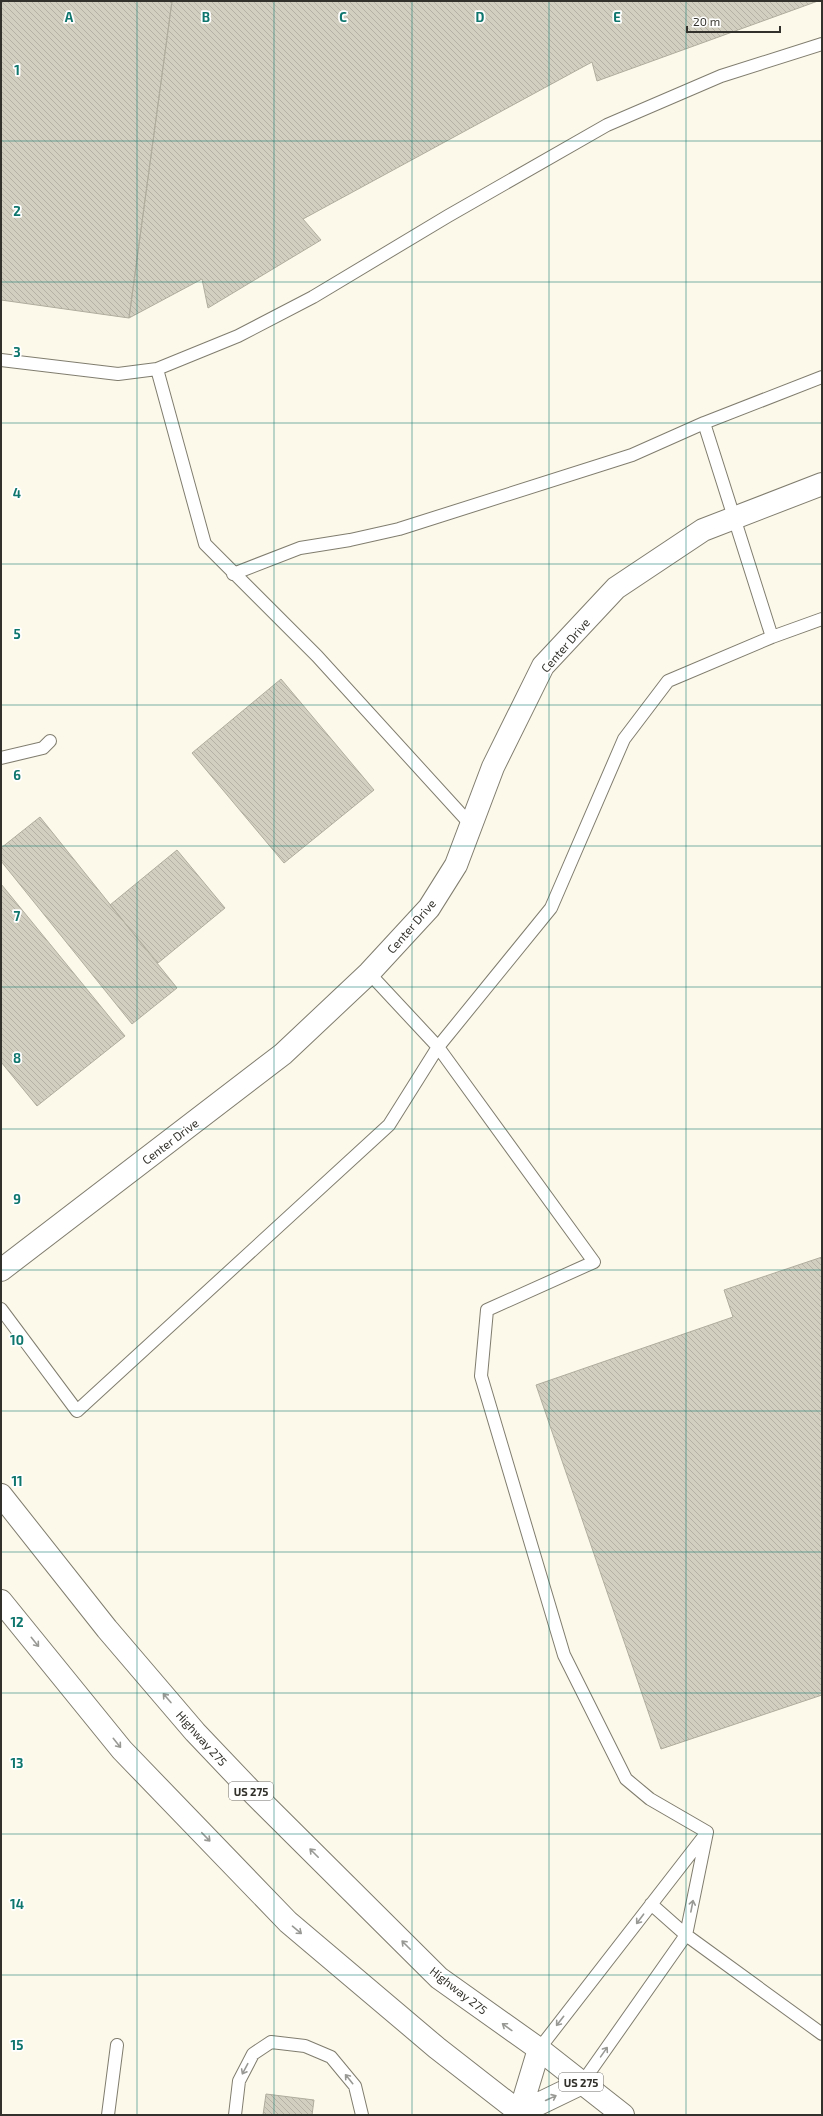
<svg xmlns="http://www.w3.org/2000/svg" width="823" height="2116" viewBox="0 0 823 2116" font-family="'Exo 2',sans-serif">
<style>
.building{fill:url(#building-back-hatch);stroke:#b0ad9e}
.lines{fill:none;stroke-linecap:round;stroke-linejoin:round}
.lane-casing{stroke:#807d6f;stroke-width:14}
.street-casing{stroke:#807d6f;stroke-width:24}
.secondary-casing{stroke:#807d6f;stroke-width:24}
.highway-casing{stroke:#807d6f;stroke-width:24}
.lane{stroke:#fff;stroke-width:12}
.street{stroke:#fff;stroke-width:22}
.secondary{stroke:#fff;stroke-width:22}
.highway{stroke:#fff;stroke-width:22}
.oneway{stroke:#989895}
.grid{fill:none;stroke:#0f766e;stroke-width:1;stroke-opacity:0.55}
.labels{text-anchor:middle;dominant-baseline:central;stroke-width:3.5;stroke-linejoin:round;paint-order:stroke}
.shield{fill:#fff;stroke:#706f6b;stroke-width:1}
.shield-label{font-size:11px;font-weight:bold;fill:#32312b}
.street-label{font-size:12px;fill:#32312b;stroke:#fff}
.grid-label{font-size:13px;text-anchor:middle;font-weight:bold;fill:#0f766e;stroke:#fff;stroke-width:3.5;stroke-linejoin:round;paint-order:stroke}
</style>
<defs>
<pattern id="building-back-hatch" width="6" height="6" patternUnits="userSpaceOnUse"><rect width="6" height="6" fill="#d2cfc0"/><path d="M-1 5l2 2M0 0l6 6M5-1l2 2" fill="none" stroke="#b5b2a5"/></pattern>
</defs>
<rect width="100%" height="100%" fill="#fcf9ea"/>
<path class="building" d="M1,1H172L129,318L1,300Z
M172,1H818L597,81L592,62L303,219L321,240L208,308L202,279L129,318Z
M281,679L374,790L284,863L192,753Z
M40,817L177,988L132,1024L1,861V848Z
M177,850L225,908L158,963L110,905Z
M1,884L125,1036L37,1106L1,1062Z
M822,1257V1695L661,1749L536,1385L733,1317L724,1290Z
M266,2094L314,2100L312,2115H263Z"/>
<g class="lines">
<g class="lane-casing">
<path id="lane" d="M1,360L118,374L157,369L238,336L313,297L448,216L607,125L721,76L822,44
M157,369L205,544L317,656L471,825
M704,423L772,637
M233,574L300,548L350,540L399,529L632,455L704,423L822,377
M1,758L43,748L50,741
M369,973L438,1047L594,1262L487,1310L481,1376L564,1655L626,1779L650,1799L707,1832
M1,1309L77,1411L389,1125L438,1047L551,908L624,739L668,681L772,637L822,619
M651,1904L686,1935L822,2034
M539,2049L705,1835
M582,2083L686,1935L707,1832
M108,2115L117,2045
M235,2115L239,2081L253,2054L271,2042L305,2046L331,2057L355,2086L362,2115"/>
</g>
<g class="street-casing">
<path id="street" d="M1,1270L283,1054L369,973L429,908L456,865L493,767L543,666L616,588L703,530L822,484"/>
</g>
<g class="secondary-casing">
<path id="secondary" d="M520,2113L582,2083
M519,2115L539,2049"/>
</g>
<g class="highway-casing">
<path id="highway" d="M1,1495L107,1629L195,1732L254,1794L439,1978L539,2049L623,2115
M1,1601L122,1750L288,1922L437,2048L523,2115"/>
</g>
<use href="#lane" class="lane"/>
<use href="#street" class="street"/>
<use href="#secondary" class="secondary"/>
<use href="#highway" class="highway"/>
</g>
<defs><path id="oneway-shaft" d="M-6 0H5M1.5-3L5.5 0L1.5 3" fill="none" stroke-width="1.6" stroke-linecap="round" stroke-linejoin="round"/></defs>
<g class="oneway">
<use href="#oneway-shaft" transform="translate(35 1642) rotate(51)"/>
<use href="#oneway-shaft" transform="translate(167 1698) rotate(-131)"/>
<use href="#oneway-shaft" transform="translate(117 1743) rotate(51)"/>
<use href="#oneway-shaft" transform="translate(206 1837) rotate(46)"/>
<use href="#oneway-shaft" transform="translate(314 1853) rotate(-135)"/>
<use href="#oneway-shaft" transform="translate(692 1906) rotate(-79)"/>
<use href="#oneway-shaft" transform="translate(640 1919) rotate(127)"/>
<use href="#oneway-shaft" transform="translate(297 1930) rotate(40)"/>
<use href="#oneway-shaft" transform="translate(406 1945) rotate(-135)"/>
<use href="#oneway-shaft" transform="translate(560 2021) rotate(128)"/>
<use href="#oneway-shaft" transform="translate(507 2027) rotate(-144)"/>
<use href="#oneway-shaft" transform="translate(604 2052) rotate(-55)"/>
<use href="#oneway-shaft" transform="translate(245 2069) rotate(118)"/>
<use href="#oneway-shaft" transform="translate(349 2079) rotate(-129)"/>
<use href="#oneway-shaft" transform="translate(551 2098) rotate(-25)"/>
</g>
<path class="grid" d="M137,1V2115M274,1V2115M412,1V2115M549,1V2115M686,1V2115M1,141H822M1,282H822M1,423H822M1,564H822M1,705H822M1,846H822M1,987H822M1,1129H822M1,1270H822M1,1411H822M1,1552H822M1,1693H822M1,1834H822M1,1975H822"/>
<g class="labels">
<g class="shield">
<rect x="229" y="1782" width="44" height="18" rx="3"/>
<rect x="559" y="2073" width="44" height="18" rx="3"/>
</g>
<g class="shield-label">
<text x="251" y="1791">US 275</text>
<text x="581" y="2082">US 275</text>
</g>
<g class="street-label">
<text transform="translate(565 645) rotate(-49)">Center Drive</text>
<text transform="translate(411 926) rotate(-49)">Center Drive</text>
<text transform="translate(170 1141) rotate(-37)">Center Drive</text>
<text transform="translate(202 1738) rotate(48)">Highway 275</text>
<text transform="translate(459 1990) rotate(38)">Highway 275</text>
</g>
</g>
<g class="grid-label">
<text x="69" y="22">A</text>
<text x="206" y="22">B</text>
<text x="343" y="22">C</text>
<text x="480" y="22">D</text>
<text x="617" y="22">E</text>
<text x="17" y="75">1</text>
<text x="17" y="216">2</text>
<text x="17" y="357">3</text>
<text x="17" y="498">4</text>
<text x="17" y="639">5</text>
<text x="17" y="780">6</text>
<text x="17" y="921">7</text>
<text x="17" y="1063">8</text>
<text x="17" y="1204">9</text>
<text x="17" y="1345">10</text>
<text x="17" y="1486">11</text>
<text x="17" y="1627">12</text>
<text x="17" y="1768">13</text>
<text x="17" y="1909">14</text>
<text x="17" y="2050">15</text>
</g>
<rect width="823" height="2116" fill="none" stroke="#32312b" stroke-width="4"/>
<path d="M687 26v6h93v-6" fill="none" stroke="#32312b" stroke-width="2"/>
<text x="693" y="26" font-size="12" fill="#32312b" stroke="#ffffff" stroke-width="3" paint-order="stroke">20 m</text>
</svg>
